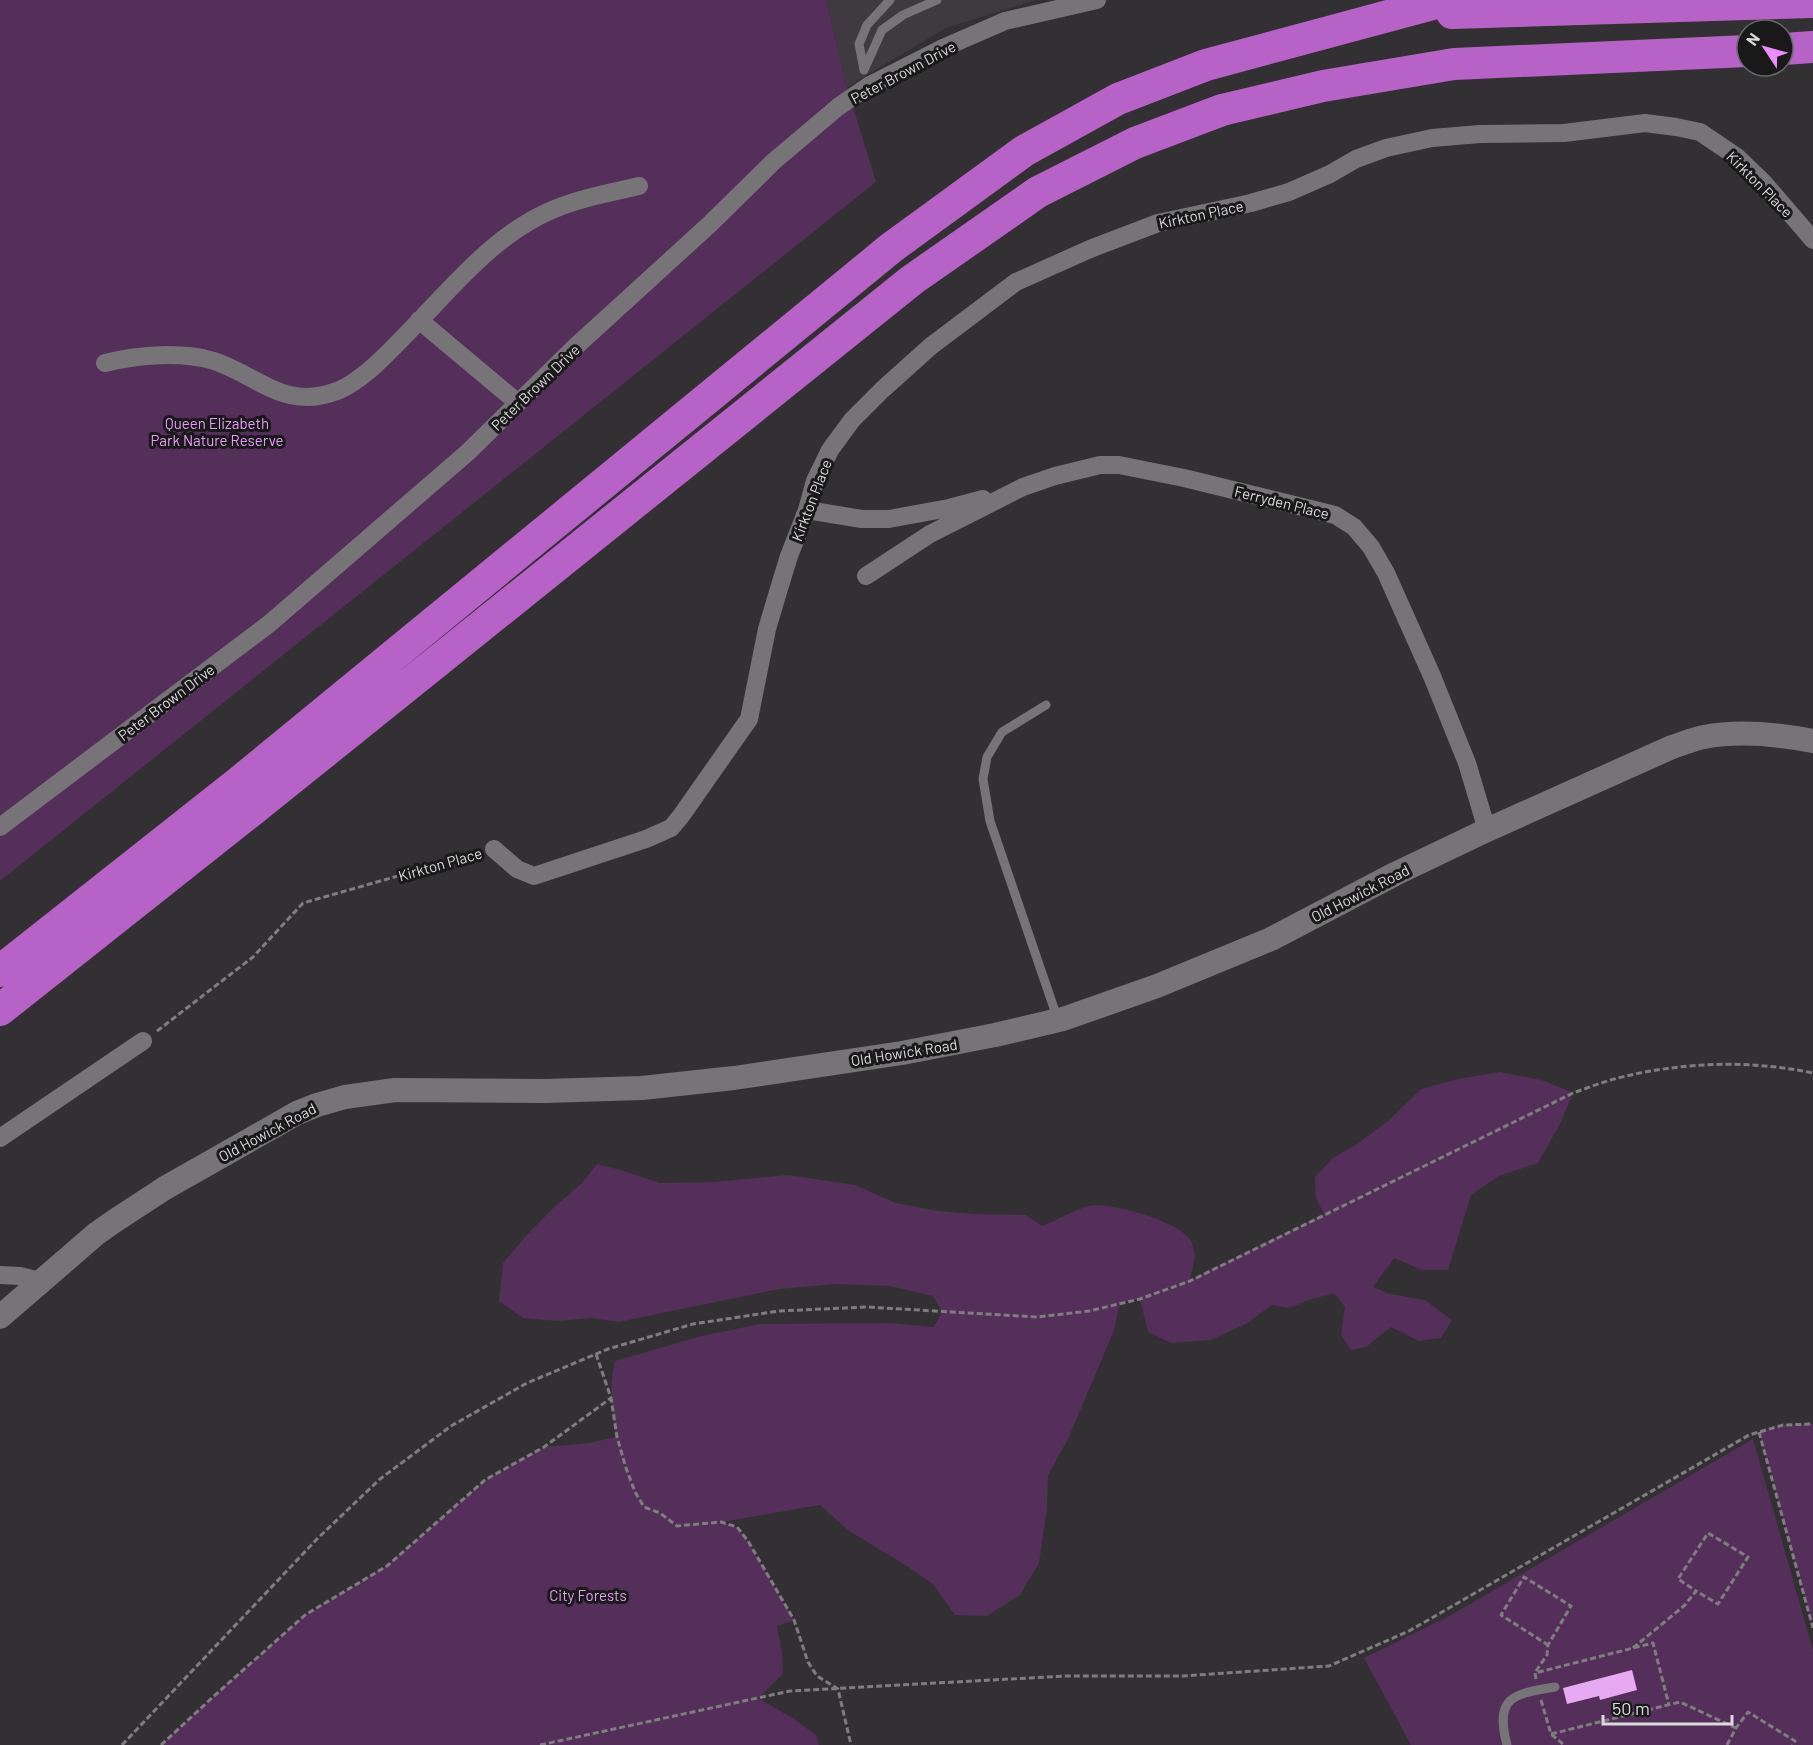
<svg xmlns="http://www.w3.org/2000/svg" width="1813" height="1745" viewBox="0 0 1813 1745" font-family="Barlow,sans-serif">
<style>
.built{fill:#3f3940}
.green{fill:#532f59}
.building{fill:#e7aaf2}
.lines{fill:none;stroke-linecap:round;stroke-linejoin:round}
.path{stroke:#7f7d7f;stroke-width:3;stroke-dasharray:6 3;stroke-linecap:butt}
.lane{stroke:#767477;stroke-width:9}
.street{stroke:#767477;stroke-width:18}
.secondary{stroke:#767477;stroke-width:24}
.highway{stroke:#b662c6;stroke-width:32}
.labels{text-anchor:middle;dominant-baseline:central;stroke-width:6;stroke-linejoin:round;paint-order:stroke}
.street-label{font-size:15px;fill:#dbdadc;stroke:#19191a}
.park-label{font-size:15px;fill:#e99cf7;stroke:#19191a}
</style>
<rect width="100%" height="100%" fill="#323032"/>
<path class="built" d="M826,0H1036L946,28L847,87Z"/>
<path class="green" d="M0,0H826L847,87L876,182L0,881Z
M1500,1072L1545,1081L1573,1093L1561,1122L1538,1163L1499,1176L1471,1195L1448,1270H1422L1394,1258L1373,1287L1390,1294L1425,1300L1452,1320L1441,1338L1419,1341L1391,1327L1366,1347L1351,1350L1341,1335L1345,1307L1334,1293L1309,1300L1289,1308L1272,1305L1246,1324L1210,1340L1171,1343L1148,1332L1140,1299L1120,1303L1114,1330L1102,1359L1068,1439L1048,1475L1047,1509L1039,1563L1020,1595L987,1616L955,1615L933,1584L902,1563L849,1531L820,1505L722,1522L737,1527L748,1541L794,1620L777,1626L782,1653L783,1674L758,1698L794,1719L816,1735L819,1745H161L213,1697L305,1615L387,1566L485,1480L544,1447L589,1443L616,1437C613,1410 608,1389 615,1361L701,1336L760,1324L890,1323L934,1327L942,1312L933,1296L890,1286L835,1284L779,1289L619,1322L592,1318L557,1321L523,1318L499,1301L503,1263L526,1236L551,1210L582,1183L597,1164L621,1170L660,1183L713,1182L788,1175L855,1185L896,1203L939,1211L975,1214L1026,1215L1042,1226C1058,1220 1073,1210 1089,1206C1108,1201 1182,1222 1191,1241C1199,1258 1192,1265 1190,1280L1324,1214L1316,1198L1315,1177L1333,1158L1357,1144L1388,1121L1421,1089L1458,1079Z
M1813,1424V1628L1759,1432L1783,1425Z
M1753,1439L1813,1650V1745H1411L1364,1658L1451,1615Z"/>
<path class="building" d="M1632,1670L1637,1690L1600,1700L1599,1696L1567,1704L1563,1688Z"/>
<g class="lines">
<path class="path" d="M157,1031L253,957L303,903L479,853
M596,1354L611,1398L617,1437L626,1468L635,1492L644,1507L660,1513L677,1526L721,1522L737,1527L748,1541L794,1620L808,1662L817,1676L838,1689L851,1745
M1759,1432L1813,1628
M1633,1648L1685,1605L1696,1591L1718,1604L1748,1557L1708,1533L1678,1579L1696,1591
M1536,1671L1547,1655L1548,1645L1571,1606L1524,1577L1501,1615L1548,1645
M1536,1679L1535,1673L1653,1643L1669,1705
M1541,1700L1551,1734L1564,1745
M1551,1734L1680,1702L1736,1728
M122,1745L317,1539L380,1479L451,1426L527,1383L608,1349L693,1324L779,1311L867,1307L1037,1317L1089,1311L1140,1299L1190,1281L1573,1093C1590,1087 1608,1080 1626,1076C1688,1062 1750,1060 1813,1073
M161,1745L213,1697L305,1615L387,1566L485,1480L544,1447L611,1398
M540,1745L790,1691L1065,1676H1183L1329,1666L1409,1631L1749,1435L1783,1425L1813,1424
M1727,1745L1736,1728L1748,1712L1795,1741L1792,1745"/>
<path class="lane" d="M864,70L882,30L903,15L937,0
M864,70L859,44L867,25L890,0
M1046,705L1002,732L987,757L983,779L990,821L1058,1020
M1507,1745C1494,1696 1514,1694 1555,1687"/>
<path class="street" d="M419,320L518,403
M105,363C137,355 181,351 214,361C259,376 284,411 337,391C366,380 401,339 423,317C461,277 500,232 552,210C580,198 609,193 639,186
M807,510L862,519H889L949,508L983,499
M866,576L930,534L1023,487L1055,476L1100,465H1119L1184,478L1335,515L1354,527L1371,547L1386,573L1432,676L1467,763L1487,830
M0,827L269,624L467,453L574,348L710,224L773,162L838,107L870,85L943,48L1005,21L1097,0
M494,849L517,869L534,876L646,839L671,828L681,816L749,719L767,629L778,592L789,556L807,510L815,481L830,450L852,420L882,390L931,346L1016,282L1090,249L1158,223L1251,203L1289,192L1330,174L1356,159L1386,148L1432,138L1480,134L1564,133L1645,123L1676,127L1700,132L1737,157L1764,183L1813,240
M0,1138L143,1041
M0,1275L20,1276L40,1281"/>
<path class="secondary" d="M0,1317L96,1234L113,1222L165,1188L276,1125L297,1113L317,1105L345,1097L395,1090L545,1091L642,1088L734,1078L902,1053L995,1035L1063,1019L1157,986L1271,939L1395,874L1487,830L1672,747C1682,744 1693,739 1704,737C1740,730 1777,734 1813,741"/>
<path class="highway" d="M1452,13L1813,2
M1783,49L1813,47
M0,971L239,782L891,248L1024,151L1118,99L1206,65L1440,2L1476,0
M0,1010L255,808L912,280L1038,192L1135,143L1222,110L1323,86L1454,64L1747,51"/>
</g>
<g class="labels">
<g class="street-label">
<text transform="translate(903 72) rotate(-28)">Peter Brown Drive</text>
<text transform="translate(1760 184) rotate(45)">Kirkton Place</text>
<text transform="translate(1201 214) rotate(-12)">Kirkton Place</text>
<text transform="translate(535 387) rotate(-44)">Peter Brown Drive</text>
<text transform="translate(811 500) rotate(-69)">Kirkton Place</text>
<text transform="translate(1282 502) rotate(14)">Ferryden Place</text>
<text transform="translate(166 702) rotate(-37)">Peter Brown Drive</text>
<text transform="translate(440 864) rotate(-16)">Kirkton Place</text>
<text transform="translate(1360 893) rotate(-27)">Old Howick Road</text>
<text transform="translate(904 1052) rotate(-9)">Old Howick Road</text>
<text transform="translate(267 1132) rotate(-28)">Old Howick Road</text>
</g>
<g class="park-label">
<text x="217" y="423">Queen Elizabeth<tspan x="217" dy="17">Park Nature Reserve</tspan></text>
<text x="588" y="1595">City Forests</text>
</g>
</g>
<g transform="translate(1765 48) rotate(306)"><circle r="28" fill="#19191a" stroke="#676668" stroke-width="1.5"/>
<path d="M0-4.5L10 22L0 15L-10 22Z" fill="#eb8dfc"/>
<text y="-9" font-size="16" font-weight="bold" text-anchor="middle" fill="#dbdadc">N</text>
</g>
<path d="M1603 1715v9h129v-9" fill="none" stroke="#dbdadc" stroke-width="3"/>
<text x="1612" y="1715" font-size="18" fill="#dbdadc" stroke="#19191a" stroke-width="4.5" paint-order="stroke">50 m</text>
</svg>
